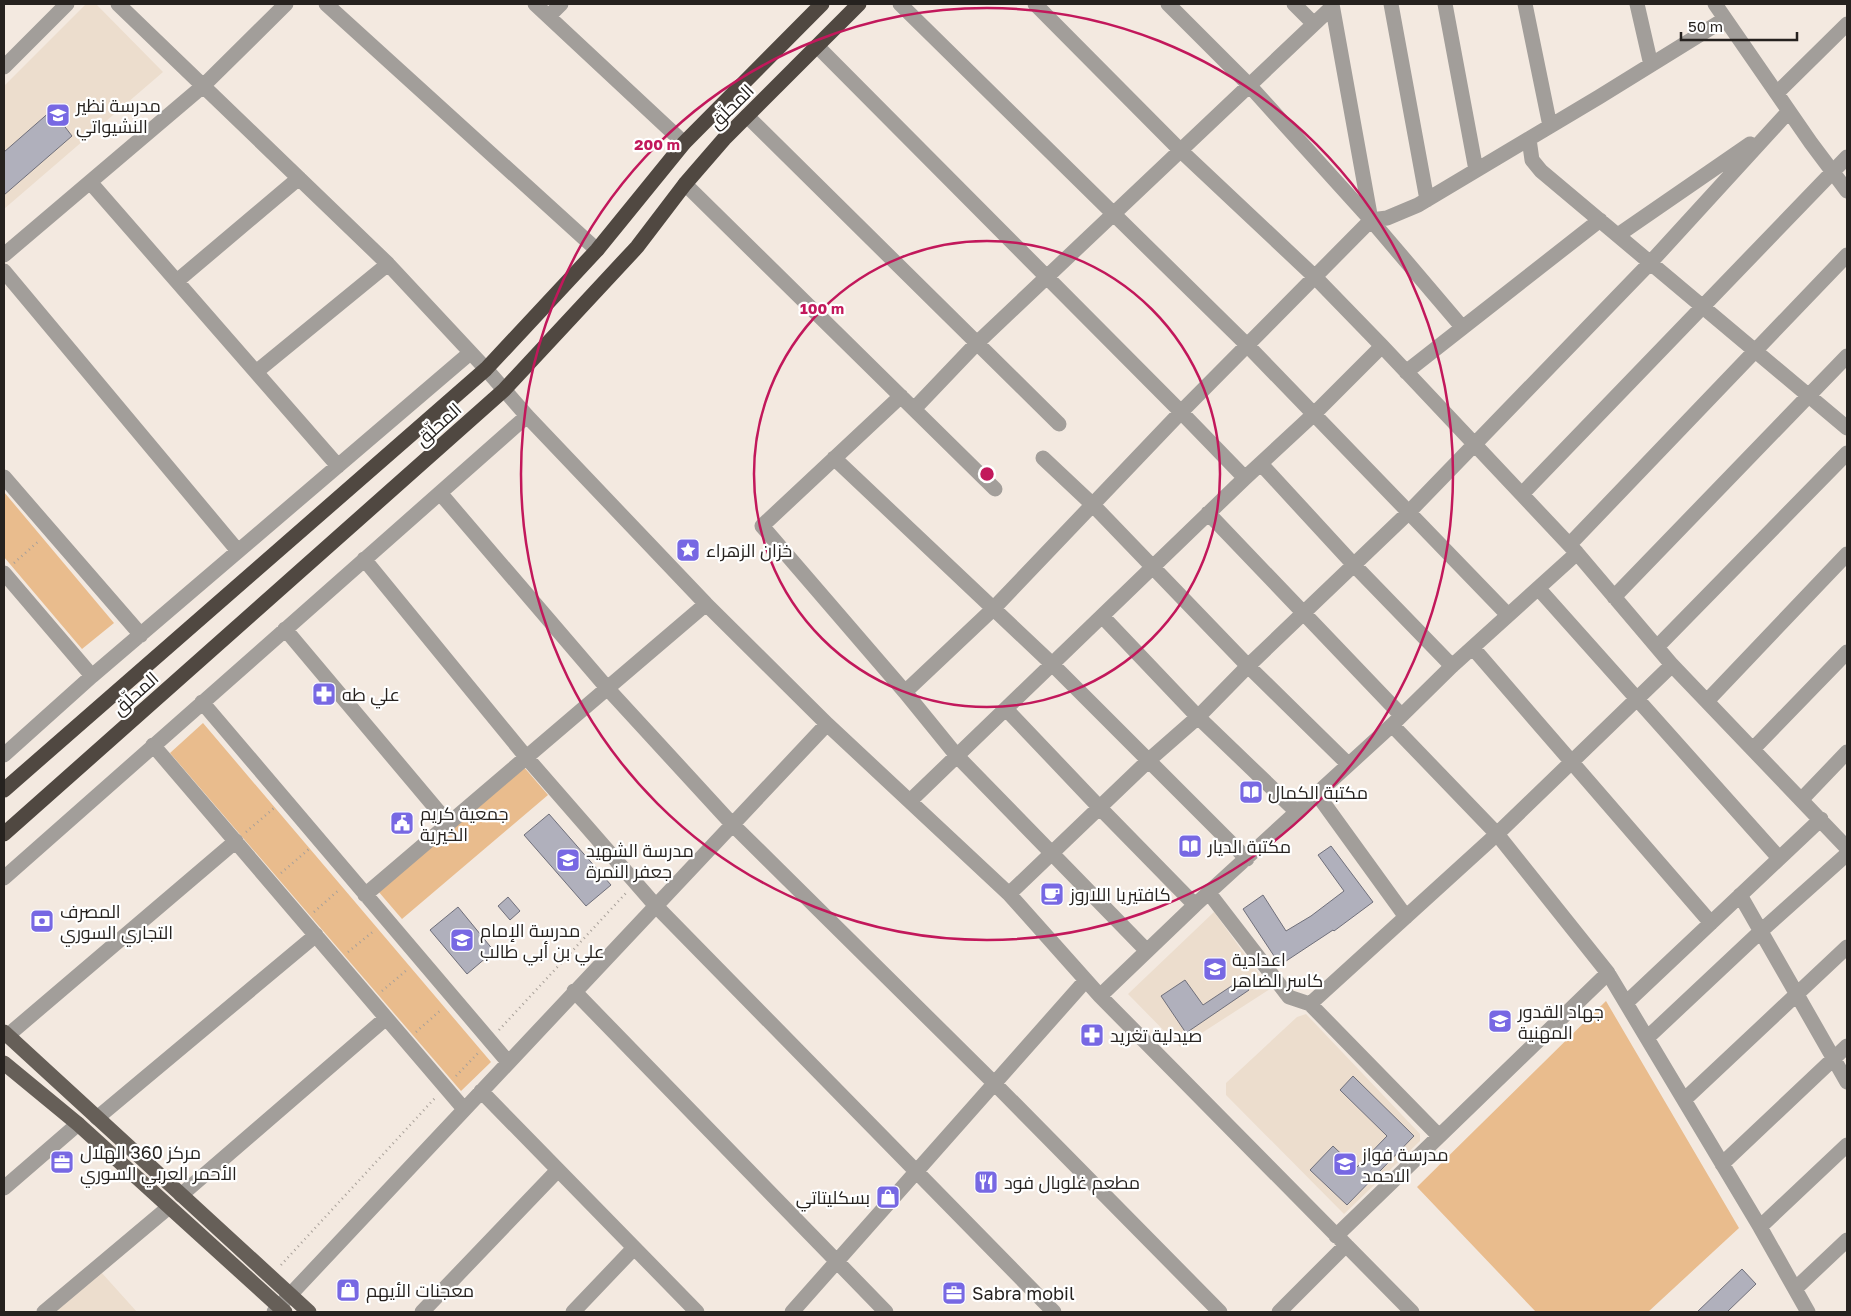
<svg xmlns="http://www.w3.org/2000/svg" width="1851" height="1316" viewBox="0 0 1851 1316" font-family="'Golos Text',Cairo,sans-serif">
<style>
.built{fill:#ecddcd}
.green{fill:#e9bc8d}
.building{fill:#b0b0bc;stroke:#6f6f7a}
.lines{fill:none;stroke-linecap:round;stroke-linejoin:round}
.path{stroke:#a8a099;stroke-width:2.5;stroke-dasharray:1 4;stroke-linecap:butt}
.minor{stroke:#a29e9a;stroke-width:15}
.major{stroke:#665f58;stroke-width:15}
.highway{stroke:#504841;stroke-width:15}
.ring{fill:none;stroke:#c2185b;stroke-width:2.5}
.labels{text-anchor:middle;dominant-baseline:central;stroke-width:4.5;stroke-linejoin:round;paint-order:stroke}
.poi-label{font-size:18px;fill:#26221f;stroke:#fff;text-anchor:start}
.street-label{font-size:18px;fill:#26221f;stroke:#fff}
.centre{fill:#c2185b;stroke:#fff;stroke-width:2.5}
.ring-label{font-size:15px;text-anchor:middle;font-weight:bold;fill:#c2185b;stroke:#fff;stroke-width:4.5;stroke-linejoin:round;paint-order:stroke}
</style>
<rect width="100%" height="100%" fill="#f3e9e0"/>
<path class="built" d="M86,4H96L163,72L4,209V86Z
M1214,912L1270,989L1180,1047L1128,994Z
M1306,1014L1420,1134V1141L1344,1214L1226,1095V1083L1297,1017Z
M101,1272L137,1312H55Z"/>
<path class="green" d="M4,492L114,623L82,649L4,557Z
M203,723L491,1062L461,1091L170,753Z
M523,766L548,795L402,919L378,891Z
M1606,1001L1739,1228L1648,1312H1536L1417,1187Z"/>
<path class="building" d="M52,110L72,136L4,195V152Z
M549,814L611,885L586,906L524,835Z
M1331,846L1373,902L1334,931L1333,930L1280,965L1243,909L1263,895L1286,931L1311,916L1344,891L1318,855Z
M508,897L520,911L510,920L498,906Z
M458,907L494,951L467,974L430,930Z
M1242,979L1249,990L1186,1033L1161,996L1185,980L1203,1005Z
M1353,1076L1414,1136L1347,1205L1310,1170L1333,1146L1356,1168L1387,1136L1340,1090Z
M1742,1269L1756,1284L1727,1312H1697Z"/>
<g class="lines">
<path class="path" d="M14,563L40,540
M246,832L274,808
M281,873L309,849
M314,912L340,889
M348,952L375,930
M382,991L408,969
M499,1030L626,893
M416,1032L442,1009
M456,1076L480,1051
M281,1265L435,1098"/>
<path class="minor" d="M118,4L388,264L486,369L527,416L706,604L827,724L1009,894L1100,996L1412,1312
M326,4L597,250
M535,4L684,143
M900,4L1247,345L1508,615
M1035,4L1180,150L1315,277L1382,346L1577,553L1672,665L1847,848
M1168,4L1249,85L1371,220L1462,327
M1294,4L1314,24
M1391,4L1427,200
M1445,4L1476,170
M1525,4L1550,126
M1637,4L1651,65
M1715,4L1811,143L1847,191
M549,16L561,4
M817,46L1181,412L1245,478
M4,67L67,4
M1777,93L1847,24
M747,116L1059,424
M1529,139L1532,160L1541,171L1847,428
M90,182L338,466
M685,184L995,489
M1371,220L1387,218L1418,205L1599,97L1725,19
M1618,235L1750,144
M4,255L203,86L286,4
M4,271L238,551
M177,281L299,178
M256,372L388,264
M1406,372L1600,220
M901,396L762,526L905,692L957,756L1147,951
M914,409L976,344L1332,7
M834,458L1052,664L1247,859
M1043,458L1093,505L1248,666L1348,764
M1261,464L1354,565L1452,666
M4,477L141,635
M440,493L608,689L732,824L994,1083L1220,1312
M1522,494L1847,157
M1208,513L1401,715
M1570,544L1847,255
M364,559L527,758L655,905L1054,1312
M4,573L92,676
M1538,588L1779,858
M1614,597L1847,356
M1102,616L1198,717L1297,812
M285,629L449,824
M1657,647L1847,453
M1473,648L1711,923
M905,692L993,609L1181,412L1371,220L1332,4
M1707,701L1847,554
M202,702L508,1062
M1006,709L1100,808L1195,905
M1392,725L1497,834L1608,973L1760,1227L1808,1312
M153,745L464,1109
M1753,749L1847,652
M4,755L92,676L470,353
M1317,794L1406,917
M1802,799L1847,752
M910,801L1245,478L1314,414L1382,346
M4,878L527,416
M1209,893L1289,997L1310,1004
M1009,894L1149,760L1198,717L1248,666L1408,513L1650,263L1789,111
M365,895L706,604
M1740,895L1847,1082
M574,991L886,1312
M1100,996L1195,905L1392,725L1452,666L1577,553
M1626,1003L1821,819
M7,1036L236,841
M1647,1038L1761,931L1847,854
M481,1091L697,1312
M1684,1100L1847,947
M97,1118L316,935
M1439,1136L1310,1004L1497,834L1672,665
M1722,1164L1847,1046
M4,1188L78,1124
M181,1195L386,1018
M1760,1227L1847,1145
M1336,1236L1608,973
M1795,1289L1847,1240
M44,1312L169,1207
M274,1312L827,724
M422,1312L558,1170
M573,1312L634,1248
M792,1312L1086,980
M1279,1312L1346,1245"/>
<path class="major" d="M4,1032L309,1312
M4,1063L78,1124L285,1312"/>
<path class="highway" d="M4,790L486,369L597,250L684,143L822,4
M4,834L504,390L637,247L685,184L724,139L859,4"/>
</g>
<g class="ring">
<circle cx="987" cy="474" r="233"/>
<circle cx="987" cy="474" r="466"/>
</g>
<defs>
<g id="school-square" transform="scale(1.25)"><rect x="-9" y="-9" width="18" height="18" rx="4" fill="#7768e3" stroke="#fff"/><path d="M0-5L7-2L0 1L-7-2ZM-4 1L0 2.5L4 1V4Q0 6-4 4Z" fill="#fff"/></g>
<g id="sight-square" transform="scale(1.25)"><rect x="-9" y="-9" width="18" height="18" rx="4" fill="#7768e3" stroke="#fff"/><path d="M0-6L1.8-2.2L6-1.7L2.9 1.2L3.7 5.4L0 3.3L-3.7 5.4L-2.9 1.2L-6-1.7L-1.8-2.2Z" fill="#fff"/></g>
<g id="pharmacy-square" transform="scale(1.25)"><rect x="-9" y="-9" width="18" height="18" rx="4" fill="#7768e3" stroke="#fff"/><path d="M-2-6h4v4h4v4h-4v4h-4v-4h-4v-4h4Z" fill="#fff"/></g>
<g id="library-square" transform="scale(1.25)"><rect x="-9" y="-9" width="18" height="18" rx="4" fill="#7768e3" stroke="#fff"/><path d="M-6-4Q-3-5.5-.7-3.5V5Q-3 3-6 4ZM6-4Q3-5.5 .7-3.5V5Q3 3 6 4Z" fill="#fff"/></g>
<g id="civic-square" transform="scale(1.25)"><rect x="-9" y="-9" width="18" height="18" rx="4" fill="#7768e3" stroke="#fff"/><path d="M-.6-6.5H3V-4.5H.6V-3L4-1V1h2V6H-6V1h2V-1L-.6-3ZM-1.2 2.5V6h2.4V2.5Z" fill="#fff"/></g>
<g id="cafe-square" transform="scale(1.25)"><rect x="-9" y="-9" width="18" height="18" rx="4" fill="#7768e3" stroke="#fff"/><path d="M-5.5-4.5H6V0H3Q3 3.5 0 3.5H-2.5Q-5.5 3.5-5.5 0ZM3-3.2v2h1.7v-2ZM-6 4.5H4V6H-6Z" fill="#fff"/></g>
<g id="bank-square" transform="scale(1.25)"><rect x="-9" y="-9" width="18" height="18" rx="4" fill="#7768e3" stroke="#fff"/><path d="M-6-4H6V4H-6ZM0-2.3a2.3 2.3 0 1 0 0 4.6a2.3 2.3 0 1 0 0-4.6Z" fill="#fff"/></g>
<g id="office-square" transform="scale(1.25)"><rect x="-9" y="-9" width="18" height="18" rx="4" fill="#7768e3" stroke="#fff"/><path d="M-6-3h4V-5.5h4V-3h4V5H-6ZM-1-4.5V-3h2v-1.5ZM-6 0V1H6V0Z" fill="#fff"/></g>
<g id="restaurant-square" transform="scale(1.25)"><rect x="-9" y="-9" width="18" height="18" rx="4" fill="#7768e3" stroke="#fff"/><path d="M-5-6h1v4h1v-4h1v4h1v-4h1v5L-1.5 .5V6h-2V.5L-5-1ZM5-6V6H3V1.5H1.5Q1.5-4 5-6Z" fill="#fff"/></g>
<g id="shop-square" transform="scale(1.25)"><rect x="-9" y="-9" width="18" height="18" rx="4" fill="#7768e3" stroke="#fff"/><path d="M-5-2.5h2.3a2.7 3.5 0 0 1 5.4 0H5L5.5 6h-11ZM-1.5-2.5h3a1.5 2.3 0 0 0-3 0Z" fill="#fff"/></g>
</defs>
<g fill-rule="evenodd">
<use href="#school-square" x="58" y="115"/>
<use href="#sight-square" x="688" y="550"/>
<use href="#pharmacy-square" x="324" y="694"/>
<use href="#library-square" x="1251" y="792"/>
<use href="#civic-square" x="402" y="823"/>
<use href="#library-square" x="1190" y="846"/>
<use href="#school-square" x="568" y="860"/>
<use href="#cafe-square" x="1052" y="894"/>
<use href="#bank-square" x="42" y="921"/>
<use href="#school-square" x="462" y="940"/>
<use href="#school-square" x="1215" y="969"/>
<use href="#school-square" x="1500" y="1021"/>
<use href="#pharmacy-square" x="1092" y="1035"/>
<use href="#office-square" x="62" y="1162"/>
<use href="#school-square" x="1345" y="1164"/>
<use href="#restaurant-square" x="986" y="1182"/>
<use href="#shop-square" x="888" y="1197"/>
<use href="#shop-square" x="348" y="1290"/>
<use href="#office-square" x="954" y="1293"/>
</g>
<g class="labels">
<g class="poi-label">
<text x="76" y="105">مدرسة نظير<tspan x="76" dy="21">النشيواتي</tspan></text>
<text x="706" y="550">خزان الزهراء</text>
<text x="342" y="694">علي طه</text>
<text x="1268" y="792">مكتبة الكمال</text>
<text x="420" y="813">جمعية كريم<tspan x="420" dy="21">الخيرية</tspan></text>
<text x="1208" y="846">مكتبة الديار</text>
<text x="586" y="850">مدرسة الشهيد<tspan x="586" dy="21">جعفر النمرة</tspan></text>
<text x="1070" y="894">كافتيريا اللاروز</text>
<text x="60" y="911">المصرف<tspan x="60" dy="21">التجاري السوري</tspan></text>
<text x="480" y="930">مدرسة الإمام<tspan x="480" dy="21">علي بن أبي طالب</tspan></text>
<text x="1232" y="959">اعدادية<tspan x="1232" dy="21">كاسر الضاهر</tspan></text>
<text x="1518" y="1011">جهاد القدور<tspan x="1518" dy="21">المهنية</tspan></text>
<text x="1110" y="1035">صيدلية تغريد</text>
<text x="80" y="1152">مركز 360 الهلال<tspan x="80" dy="21">الأحمر العربي السوري</tspan></text>
<text x="1362" y="1154">مدرسة فواز<tspan x="1362" dy="21">الاحمد</tspan></text>
<text x="1004" y="1182">مطعم غلوبال فود</text>
<text x="870" y="1197" text-anchor="end">بسكليتاتي</text>
<text x="366" y="1290">معجنات الأيهم</text>
<text x="972" y="1293">Sabra mobil</text>
</g>
<g class="street-label">
<text transform="translate(731 106) rotate(-45)">المحلّق</text>
<text transform="translate(438 424) rotate(-42)">المحلّق</text>
<text transform="translate(135 693) rotate(-42)">المحلّق</text>
</g>
</g>
<circle cx="987" cy="474" r="8" class="centre"/>
<g class="ring-label">
<text x="657" y="150">200 m</text>
<text x="822" y="314">100 m</text>
</g>
<rect width="1851" height="1316" fill="none" stroke="#26221f" stroke-width="10"/>
<path d="M1681 32v8h116v-8" fill="none" stroke="#26221f" stroke-width="2.5"/>
<text x="1688" y="32" font-size="15" fill="#26221f" stroke="#ffffff" stroke-width="4" paint-order="stroke">50 m</text>
</svg>
